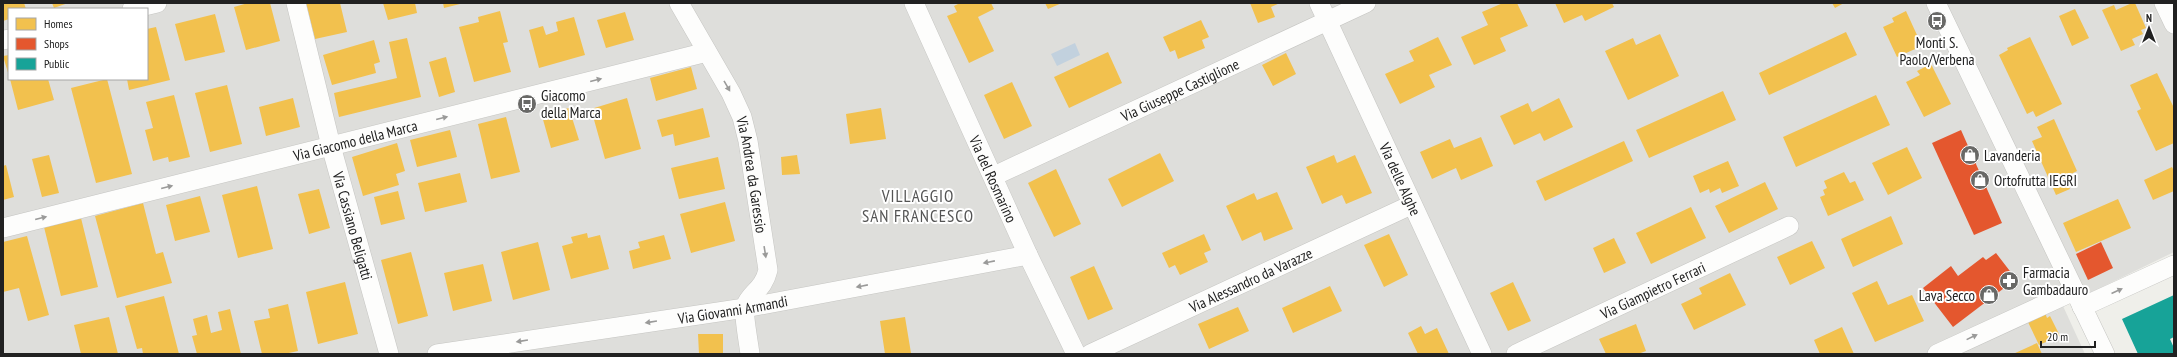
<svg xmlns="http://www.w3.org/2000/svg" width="2177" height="357" viewBox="0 0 2177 357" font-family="'PT Sans Narrow',sans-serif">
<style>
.residential{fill:#dededb;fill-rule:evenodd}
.water{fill:#c2d1de}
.homes{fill:#f2c14e}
.shops{fill:#e4572e}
.public{fill:#17a398}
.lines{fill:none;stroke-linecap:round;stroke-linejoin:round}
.street-casing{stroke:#c5c5c2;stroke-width:20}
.street{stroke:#fdfdfc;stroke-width:19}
.oneway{fill:#9a9a99}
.labels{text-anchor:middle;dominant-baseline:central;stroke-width:4;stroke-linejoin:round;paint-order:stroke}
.poi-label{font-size:15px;fill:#212121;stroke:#fff;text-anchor:start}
.street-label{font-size:15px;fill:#212121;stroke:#fff}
.quarter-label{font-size:17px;letter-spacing:1px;fill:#545454;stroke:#fff}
</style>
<rect width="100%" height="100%" fill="#efefea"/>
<path class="residential" d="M3,3H2174V252L2063,306L2085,354H3ZM9,9H147V79H9Z"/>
<path class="water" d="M1075,43L1080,55L1057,66L1051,54Z"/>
<path class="homes" d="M3,3H24L26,9H9V19L3,21Z
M52,3H68L54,8Z
M248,3H270L280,41L246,50L234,7Z
M306,3H340L347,32L315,39Z
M383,3H415L417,13L388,20Z
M443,3H460V4L444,8Z
M960,3H991L994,9L978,17L994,51L969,63L947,16L957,12L954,6Z
M1045,3H1062L1048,9Z
M1250,3H1280L1271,7L1275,17L1258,23Z
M1503,3H1517L1528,26L1500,38L1506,51L1474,65L1461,37L1488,25L1482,12Z
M1555,3H1612L1614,7L1585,21L1582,15L1564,23Z
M1832,3H1844L1835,8Z
M2132,3H2135L2146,28L2141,30L2143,34L2132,39L2135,45L2121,51L2102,10L2114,5L2116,10Z
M2075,9L2089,38L2072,46L2059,16Z
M500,11L508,42L503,43L511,72L474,82L459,27L479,22L478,17Z
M1906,11L1922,46L1897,57L1883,27L1894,22L1892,18Z
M625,12L634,40L606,48L597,20Z
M215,14L225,52L185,61L175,24Z
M574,17L585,55L539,68L529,30L543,26L546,35L558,31L556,22Z
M1201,20L1209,37L1202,40L1205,48L1178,59L1175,50L1170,52L1163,37Z
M156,27L170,80L129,90L127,79H147V29Z
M1846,32L1857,55L1769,95L1759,73Z
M1660,34L1679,76L1628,100L1605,51L1633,38L1636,45Z
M1438,37L1452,65L1429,75L1435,87L1400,104L1385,74L1414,61L1409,51Z
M2030,37L2062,104L2036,117L2033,111L2027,114L1999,55L2008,50L2007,48Z
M407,38L421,97L339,117L334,93L397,78L389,42Z
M374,40L380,62L374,64L376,73L332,85L323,55Z
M1108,52L1122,83L1069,108L1054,77Z
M1286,53L1296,74L1273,86L1262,65Z
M9,55V76L3,56Z
M446,57L455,92L439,97L429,62Z
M1931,64L1951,104L1924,117L1906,82L1920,75L1917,71Z
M691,67L697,89L656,101L650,78Z
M2157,73L2174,108V143L2156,151L2137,111L2141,109L2130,85Z
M10,79H48L54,100L18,110Z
M107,79L132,174L96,183L71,88Z
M1012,82L1032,126L1004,139L984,95Z
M227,85L242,144L210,152L195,93Z
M1723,91L1736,120L1649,158L1636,130Z
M174,95L190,157L169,162L168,157L153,161L145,130L153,128L146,102Z
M1876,95L1890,125L1796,167L1783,137Z
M293,98L300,127L266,136L259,107Z
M627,98L641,149L605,159L591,109Z
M1559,98L1573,127L1544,141L1540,133L1514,145L1500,116L1528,103L1532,112Z
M569,108L579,140L551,148L542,116Z
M703,108L710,137L675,146L673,134L662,137L657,120Z
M881,108L886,139L850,144L846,114Z
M506,117L520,172L491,179L478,124Z
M2054,119L2077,171L2065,177L2070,189L2056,195L2032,141L2042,137L2037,127Z
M450,130L457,157L417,167L410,140Z
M1481,137L1493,166L1461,180L1456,168L1432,179L1420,152L1450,139L1454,148Z
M1624,141L1633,161L1545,201L1536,181Z
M397,143L405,171L396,174L399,185L363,196L352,157Z
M1907,147L1922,178L1888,195L1872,163Z
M1160,153L1174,181L1122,207L1108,179Z
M49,155L59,193L42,197L32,159Z
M797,155L800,174L782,175L781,157Z
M1334,155L1337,163L1355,155L1372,193L1346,204L1342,195L1322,204L1306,167Z
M718,157L725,189L679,199L671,168Z
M1728,161L1739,186L1722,193L1720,188L1710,193L1709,189L1700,193L1693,176Z
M6,165L14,197L3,200V166Z
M2172,167L2174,171V191L2153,200L2144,180Z
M1056,169L1081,224L1054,237L1028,183Z
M1844,172L1850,183L1855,181L1864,200L1828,216L1820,197L1825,195L1823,190L1827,188L1824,181Z
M460,173L467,202L425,212L418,183Z
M1765,182L1778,209L1729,233L1715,206Z
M257,186L273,249L238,258L222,195Z
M319,189L330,228L309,234L298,194Z
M398,191L405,219L381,225L374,197Z
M1277,192L1293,229L1264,241L1261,232L1242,241L1226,206L1254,193L1257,200Z
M200,196L210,232L175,241L166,205Z
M2118,199L2131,228L2076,252L2063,223Z
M725,202L735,241L691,253L680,214Z
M143,203L156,254L163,252L172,283L117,298L95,216Z
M1691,207L1706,238L1651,264L1636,233Z
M1891,216L1903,244L1853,267L1841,239Z
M81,218L98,287L61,296L44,227Z
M587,233L588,238L600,235L609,269L571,279L562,246L573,243L571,237Z
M1204,234L1211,250L1204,253L1208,262L1180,275L1175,265L1169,268L1162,253Z
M1389,234L1408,275L1384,287L1364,245Z
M664,235L671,259L633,269L629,251L640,248L638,242Z
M27,236L49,315L28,321L19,288L3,292V242Z
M1614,238L1626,263L1604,273L1593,248Z
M1812,241L1825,268L1790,285L1777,257Z
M538,242L550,290L513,300L501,252Z
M411,252L428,316L398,324L381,260Z
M483,264L492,301L453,311L444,273Z
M1094,266L1113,309L1088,320L1070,277Z
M1730,273L1746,305L1694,330L1681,304L1702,294L1699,288Z
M1877,281L1888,305L1912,295L1924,321L1875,342L1852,293Z
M345,282L358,334L318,344L306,292Z
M1513,282L1531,321L1508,331L1490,293Z
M1330,286L1342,311L1293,333L1282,308Z
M164,296L179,354H143L142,348L137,349L125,306Z
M288,304L298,351L284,354H262L254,321L270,318L268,309Z
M1238,307L1249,331L1209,349L1198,324Z
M230,309L241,354H197L192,336L197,335L193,319L207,315L211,333L222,330L218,312Z
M2044,310L2047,318L2050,316L2060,336L2039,345L2026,318Z
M109,317L118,354H81L74,325Z
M905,317L911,353L885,354L880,321Z
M1636,324L1646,351L1638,354H1606L1599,339Z
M1421,326L1425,334L1437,328L1449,354H1418L1408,333Z
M1842,327L1854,354H1820L1814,340Z
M698,334H723V354H699Z
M2037,343L2042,354H2013Z"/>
<path class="shops" d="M1961,130L2002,223L1974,235L1932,143Z
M2101,242L2113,268L2088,280L2076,254Z
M1996,253L2016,279L1953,327L1923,288L1951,266L1958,276L1983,257L1986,260Z"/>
<path class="public" d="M2174,295V337L2170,339L2174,348V354H2138L2122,319Z"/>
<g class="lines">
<g class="street-casing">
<g id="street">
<path id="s1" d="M296,3L331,146L389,354"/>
<path id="s2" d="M679,3L731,93L742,117L748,141L768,270C763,291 750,292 745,307C743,314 749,345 750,354"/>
<path id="s3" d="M914,3L1028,255L1076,354"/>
<path id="s4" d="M1319,3L1482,354"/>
<path d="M1936,3L2105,354"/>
<path d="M2164,3L2174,24"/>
<path d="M132,9L157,3"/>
<path d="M3,40L9,39"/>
<path id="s5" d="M994,176L1366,3"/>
<path id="s6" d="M3,228L707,52"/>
<path d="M2082,307L2174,265"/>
<path id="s7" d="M437,354L745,308L1028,255"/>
<path id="s8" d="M1090,354L1411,205"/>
<path id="s9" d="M1516,354L1789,226"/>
<path d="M1937,354L2074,291"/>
</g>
</g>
<use href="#street" class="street"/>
</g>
<defs><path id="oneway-solid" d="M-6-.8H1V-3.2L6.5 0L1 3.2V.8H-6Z"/></defs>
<g class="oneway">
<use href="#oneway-solid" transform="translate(596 80) rotate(-14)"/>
<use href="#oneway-solid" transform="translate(727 86) rotate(60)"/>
<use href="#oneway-solid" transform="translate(442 118) rotate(-14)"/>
<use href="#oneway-solid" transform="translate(167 187) rotate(-14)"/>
<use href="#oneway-solid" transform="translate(41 218) rotate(-14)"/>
<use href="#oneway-solid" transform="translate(765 252) rotate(81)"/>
<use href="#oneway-solid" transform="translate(989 262) rotate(169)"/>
<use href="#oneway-solid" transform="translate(862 286) rotate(169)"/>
<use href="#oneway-solid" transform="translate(2117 291) rotate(-24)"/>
<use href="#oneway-solid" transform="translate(651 322) rotate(171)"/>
<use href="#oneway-solid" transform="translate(1972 337) rotate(-26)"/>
<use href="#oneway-solid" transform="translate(522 341) rotate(171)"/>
</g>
<defs>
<g id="bus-disc" transform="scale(1)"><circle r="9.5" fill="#696967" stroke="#fff"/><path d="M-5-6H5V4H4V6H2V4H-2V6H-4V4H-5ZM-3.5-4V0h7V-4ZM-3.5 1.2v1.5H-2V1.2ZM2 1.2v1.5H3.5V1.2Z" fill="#fff"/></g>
<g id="shop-disc" transform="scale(1)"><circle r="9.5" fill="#696967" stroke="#fff"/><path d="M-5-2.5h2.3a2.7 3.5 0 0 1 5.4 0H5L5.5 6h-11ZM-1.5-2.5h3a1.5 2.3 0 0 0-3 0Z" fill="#fff"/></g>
<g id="pharmacy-disc" transform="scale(1)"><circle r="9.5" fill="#696967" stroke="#fff"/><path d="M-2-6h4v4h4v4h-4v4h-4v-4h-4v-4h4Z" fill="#fff"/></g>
</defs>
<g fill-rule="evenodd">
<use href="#bus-disc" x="1937" y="21"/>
<use href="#bus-disc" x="527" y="104"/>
<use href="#shop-disc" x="1970" y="155"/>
<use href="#shop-disc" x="1980" y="180"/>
<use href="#pharmacy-disc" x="2009" y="281"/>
<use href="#shop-disc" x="1989" y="295"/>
</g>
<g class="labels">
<g class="poi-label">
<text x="1937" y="42" text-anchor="middle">Monti S.<tspan x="1937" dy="17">Paolo/Verbena</tspan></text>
<text x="541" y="95">Giacomo<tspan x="541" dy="17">della Marca</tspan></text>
<text x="1984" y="155">Lavanderia</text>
<text x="1994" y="180">Ortofrutta IEGRI</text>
<text x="2023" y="272">Farmacia<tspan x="2023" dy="17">Gambadauro</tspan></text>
<text x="1975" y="295" text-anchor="end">Lava Secco</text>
</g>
<g class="street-label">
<text stroke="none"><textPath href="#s5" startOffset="205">Via Giuseppe Castiglione</textPath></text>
<text stroke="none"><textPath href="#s6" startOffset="363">Via Giacomo della Marca</textPath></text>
<text stroke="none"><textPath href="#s2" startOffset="189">Via Andrea da Garessio</textPath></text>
<text stroke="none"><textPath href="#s3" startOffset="193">Via del Rosmarino</textPath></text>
<text stroke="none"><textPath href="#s4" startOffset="194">Via delle Alghe</textPath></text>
<text stroke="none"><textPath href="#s1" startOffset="230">Via Cassiano Beligatti</textPath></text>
<text stroke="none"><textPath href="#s8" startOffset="177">Via Alessandro da Varazze</textPath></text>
<text stroke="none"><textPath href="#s9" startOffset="151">Via Giampietro Ferrari</textPath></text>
<text stroke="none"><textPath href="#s7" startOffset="299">Via Giovanni Armandi</textPath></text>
</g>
<g class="quarter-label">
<text x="918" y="196">VILLAGGIO<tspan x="918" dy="20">SAN FRANCESCO</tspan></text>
</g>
</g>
<rect width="2177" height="357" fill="none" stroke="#212121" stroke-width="8"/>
<rect x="8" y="8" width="140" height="72" fill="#ffffff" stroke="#a6a6a6"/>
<rect x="16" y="18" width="20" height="12" fill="#f2c14e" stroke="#a6a6a6"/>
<text x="44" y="28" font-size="12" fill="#212121">Homes</text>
<rect x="16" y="38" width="20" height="12" fill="#e4572e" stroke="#a6a6a6"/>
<text x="44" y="48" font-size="12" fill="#212121">Shops</text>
<rect x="16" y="58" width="20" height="12" fill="#17a398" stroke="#a6a6a6"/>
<text x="44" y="68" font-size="12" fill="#212121">Public</text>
<g transform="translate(2149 28)" stroke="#ffffff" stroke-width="3" paint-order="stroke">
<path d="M0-3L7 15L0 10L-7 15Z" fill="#212121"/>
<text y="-6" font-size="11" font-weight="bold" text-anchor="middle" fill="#212121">N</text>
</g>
<path d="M2041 341v6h54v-6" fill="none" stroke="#212121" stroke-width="2"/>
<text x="2047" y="341" font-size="12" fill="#212121" stroke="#ffffff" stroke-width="3" paint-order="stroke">20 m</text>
</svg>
